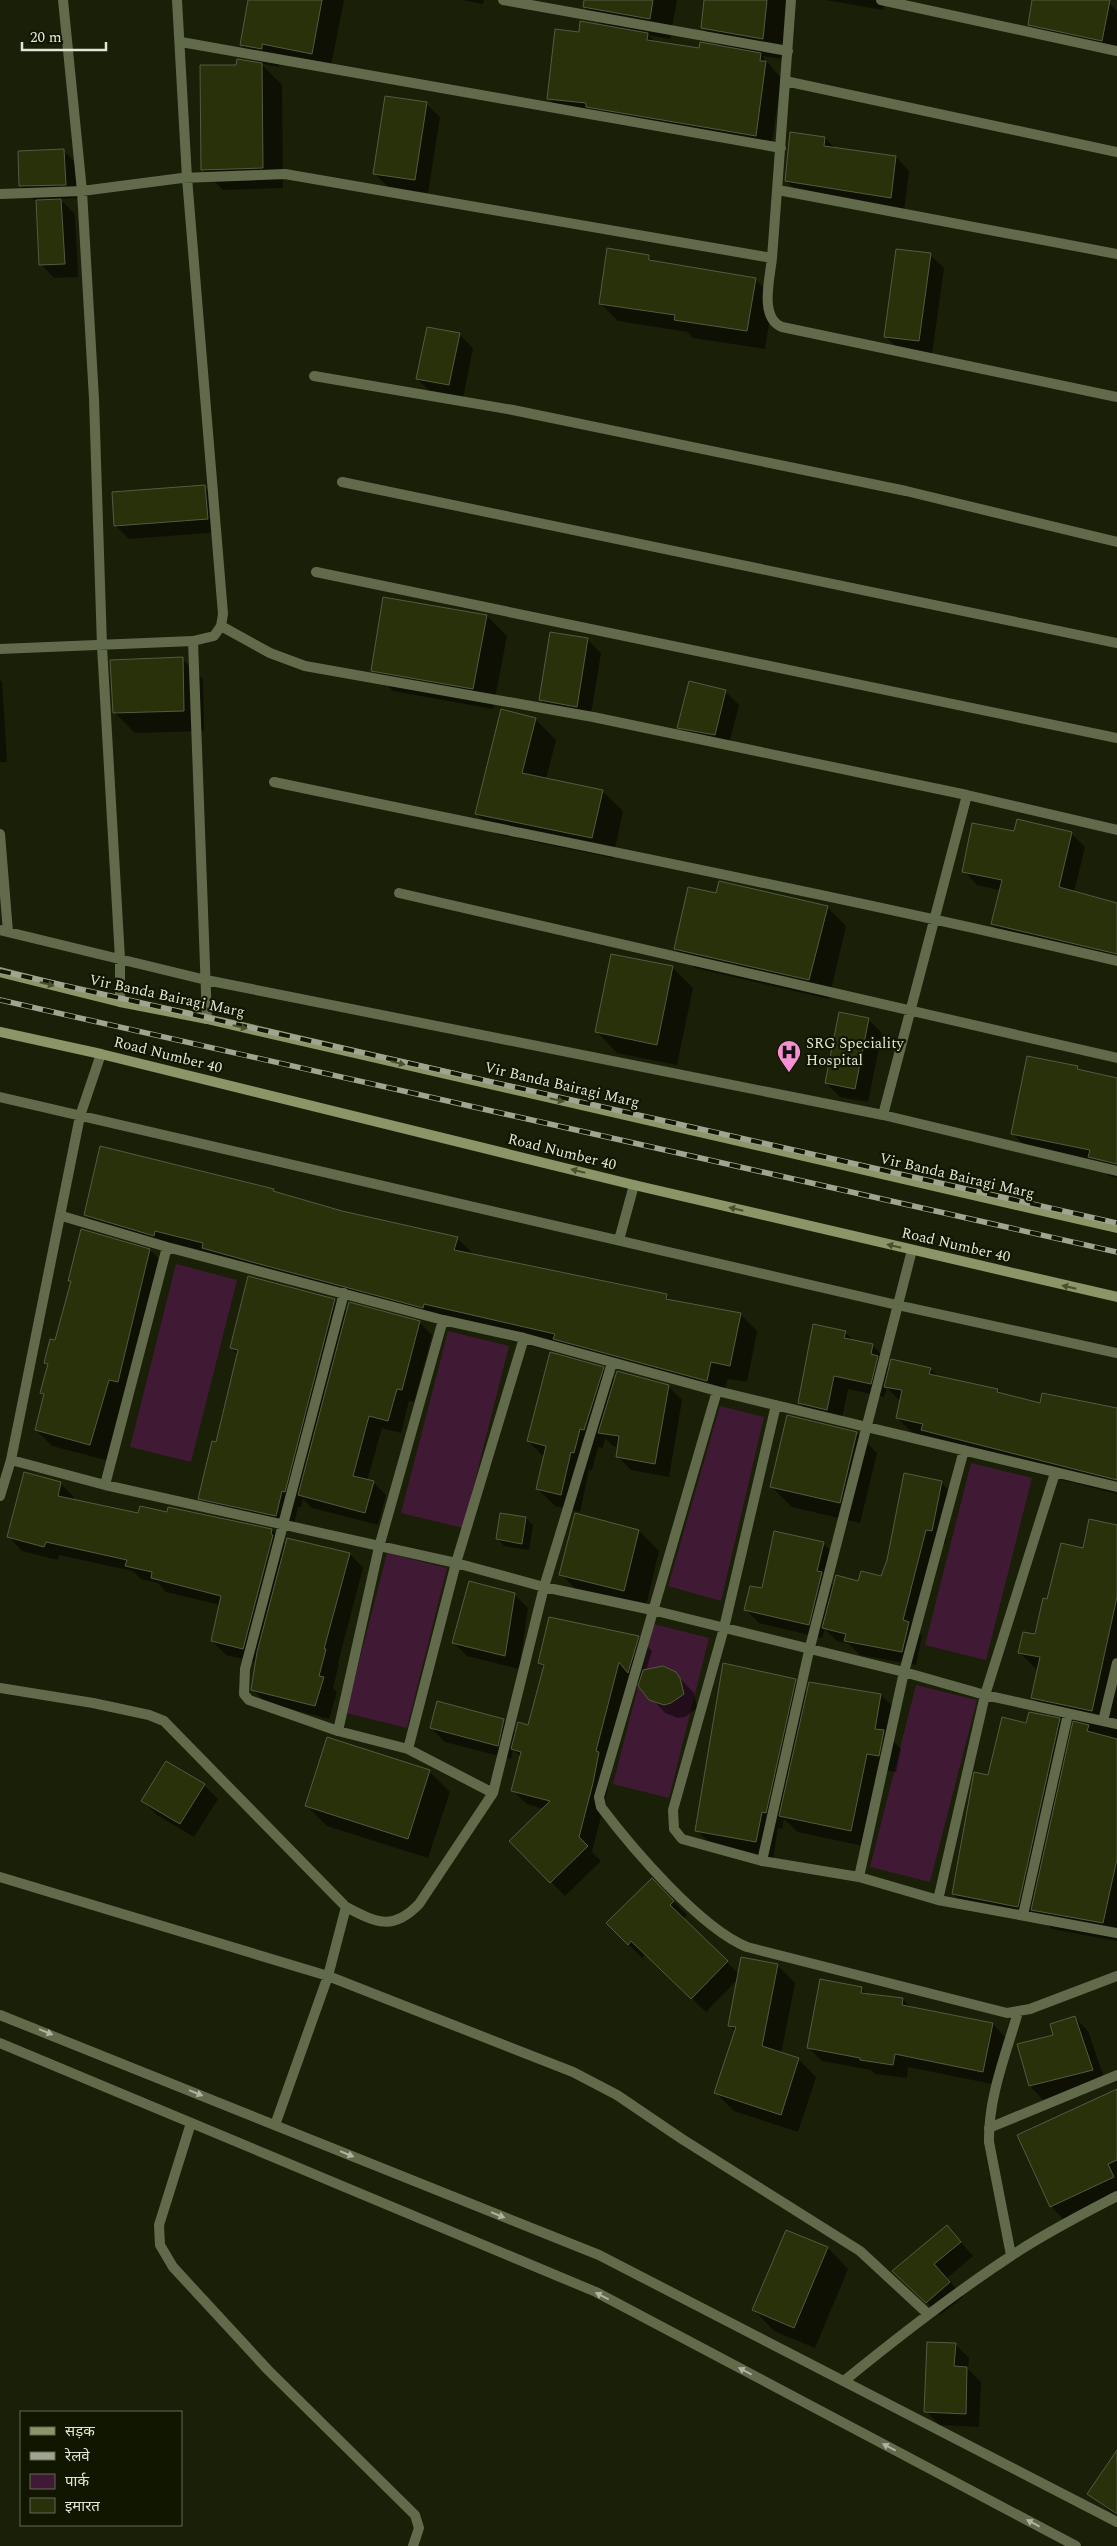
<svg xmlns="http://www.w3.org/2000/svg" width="1117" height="2546" viewBox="0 0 1117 2546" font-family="Spectral,'Noto Sans Devanagari',serif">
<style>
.green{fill:#401a34}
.shadow{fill:#0007;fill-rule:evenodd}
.building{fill:#29310a;stroke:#535b40}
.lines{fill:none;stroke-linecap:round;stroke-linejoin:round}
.minor{stroke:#626a4c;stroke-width:10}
.tertiary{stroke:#626a4c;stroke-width:10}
.secondary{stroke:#8a9667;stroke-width:10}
.rail-casing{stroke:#a0a592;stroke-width:5.5}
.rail{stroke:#111601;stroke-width:4;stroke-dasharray:11;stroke-linecap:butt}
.oneway{fill:#47502f}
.oneway2{fill:#aeb49f}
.labels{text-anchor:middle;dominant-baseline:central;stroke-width:4.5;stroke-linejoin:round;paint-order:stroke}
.street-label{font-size:15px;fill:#e1e6d6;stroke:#111601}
.poi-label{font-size:15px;fill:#e1e6d6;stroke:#111601;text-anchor:start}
</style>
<rect width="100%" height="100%" fill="#1a1f07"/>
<path class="green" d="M176,1264L237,1280L191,1462L130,1447Z
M448,1331L509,1346L463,1528L401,1513Z
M720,1406L764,1417L721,1601L668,1586Z
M971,1463L1032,1478L986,1660L925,1645Z
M387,1553L447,1568L407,1728L346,1713Z
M654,1624L709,1638L669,1798L613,1784Z
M916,1685L977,1700L930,1882L870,1867Z"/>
<path class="shadow" d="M250,0H344L330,71L279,62V67L260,63L282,85L283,188L223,190L203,170L260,64L241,45Z
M463,0H484L483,4Z
M585,0H677L670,39L648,35L656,43L700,49L722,47L703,28L706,0H789L783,59L762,56L781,78L771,151L603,122L599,118L564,114L548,98L580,33L603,26L584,7Z
M826,0H885L883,10Z
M1034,0H1093L1109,3L1117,11V46L1043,38L1029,24Z
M426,104L440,117L428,193L388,187L374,173Z
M825,138L836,149L896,157L909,171L904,211L800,194L786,181Z
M63,150L77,164L79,198L60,199L75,214L78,277L54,278L41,264L38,200H34L20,186Z
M930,255L944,268L932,354L899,350L885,336Z
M649,256L656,263L755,279L773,297L765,349L693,338L688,332L618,321L600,303Z
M459,334L473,348L463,399L431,392L417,379Z
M205,487L219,501L221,532L129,539L115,525Z
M487,616L507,636L493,709L393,691L373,670Z
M587,639L601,653L590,720L554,714L540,700Z
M182,659L203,679L204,731L135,733L114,712Z
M0,680L2,682L7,762H0Z
M725,691L739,705L728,748L692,741L679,727Z
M535,719L556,740L546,779L602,791L623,811L613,858L497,834L476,814Z
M1071,833L1085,847L1074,892L1117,904V965L1006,938L992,924L1000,890L977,885L964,871Z
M717,895L827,907L846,926L829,999L695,968L675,949Z
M672,967L693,988L677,1065L617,1053L597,1032Z
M868,1019L882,1033L868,1102L840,1097L826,1083Z
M1077,1067L1081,1071L1117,1079V1178L1109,1176L1099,1166L1032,1153L1013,1134Z
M273,1190L276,1193L341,1212L457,1238L474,1255L666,1295L672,1302L740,1314L757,1331L747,1382L727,1379L724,1397L102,1232L85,1215Z
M82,1230L150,1250L166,1266L133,1397L125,1395L106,1460L52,1446L36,1430L45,1397L41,1393L48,1366L45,1363L56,1342L72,1283L69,1280Z
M335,1300L347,1312L419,1322L432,1335L414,1402L409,1401L401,1433L382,1428L367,1481L373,1482L386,1495L378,1525L312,1508L303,1499L301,1507H298L292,1532L215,1515L199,1498L217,1444L238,1355L231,1348Z
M845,1332L855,1342L872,1345L886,1359L885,1365L890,1369H930L939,1377L998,1390L1003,1395L1041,1405L1117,1412V1494L941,1449L916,1436L897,1418L901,1402L887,1388L884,1397L848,1389L841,1423L813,1417L799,1403Z
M603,1368L615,1380L668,1386L682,1400L669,1477L631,1470L617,1456L619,1447L613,1446L605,1438L603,1448L598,1447L592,1470H589L580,1512L555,1506L537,1488L544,1457L528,1441Z
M788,1416L857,1433L877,1453L860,1523L792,1507L771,1486Z
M941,1482L955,1496L945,1544L939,1543L917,1631L922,1636L916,1665L860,1655L849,1644L837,1641L825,1629L822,1638L759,1623L745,1609L763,1590L823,1543L837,1557L831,1583L834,1586L882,1577Z
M60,1483L74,1497L73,1500L139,1515L168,1514L272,1530L286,1545L350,1554L363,1568L338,1663L339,1664L333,1688L337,1692L329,1719L266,1703L252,1689L256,1662L226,1655L212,1641L220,1605L166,1592L158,1583L141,1579L133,1571L59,1555L58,1560L22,1551L9,1537Z
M501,1514L526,1518L533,1525L529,1550L504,1546L498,1539Z
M1117,1527V1941L1052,1929L1037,1913L1035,1923L970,1911L953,1894L989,1777L1027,1724L1053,1718L1033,1698L1038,1671L1020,1653L1036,1636L1048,1601L1084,1550ZM1058,1718L1075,1722L1072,1732Z
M639,1531L659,1551L645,1610L581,1595L561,1574Z
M514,1594L528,1608L519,1669L467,1656L453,1642Z
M638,1637L652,1651L646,1671L675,1673L694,1693L697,1708L685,1717L678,1718L665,1713L632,1676L606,1797L592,1852L601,1861L565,1896L511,1841L544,1809L527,1804L513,1791L521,1757L513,1750L511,1759L445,1742L431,1728L504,1720L516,1733L529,1727L545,1669L539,1663Z
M795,1680L808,1693L881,1695L898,1712L893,1741L901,1749L896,1772L884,1770L868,1847L798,1832L784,1819L782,1829L778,1828L773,1858L713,1847L697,1830Z
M429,1771L450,1792L428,1858L327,1826L306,1805Z
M204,1785L218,1799L194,1837L157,1815L143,1801Z
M652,1880L687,1915L683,1919L739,1974L777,1965L795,1983L781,2054L798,2059L816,2077L798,2132L734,2111L716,2093L736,2032L729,2025L739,1978L706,2012L646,1954L642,1958L608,1923Z
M861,1988L868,1995L903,1999L911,2008L993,2024L1006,2038L997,2085L908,2067L907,2078L875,2074L871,2070L822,2061L808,2047Z
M1074,2017L1088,2031L1106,2083L1043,2100L1030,2086L1055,2036Z
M1117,2091V2202L1068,2224L1051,2206Z
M947,2227L973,2256L947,2278L963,2297L940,2315L908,2285Z
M787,2231L828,2248L848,2269L815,2348L774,2331L754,2310Z
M955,2344L969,2358L968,2369L981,2382L979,2427L939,2425L926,2411Z
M1117,2466V2517L1089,2494Z"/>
<path class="building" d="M248,0H322L312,54L262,44V49L240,45Z
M584,0H653L650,19L583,7Z
M704,0H767L763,39L701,28Z
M1032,0H1110L1102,41L1028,25Z
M580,21L648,33L647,40L699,48L700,42L761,53L760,61H766L756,136L586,107V103L547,99L555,29L579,32Z
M237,59L262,63L263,168L201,170L200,65H236Z
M385,96L427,102L415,180L373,174Z
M790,132L825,137L824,146L896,156L891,198L785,181Z
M64,149L66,185L19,186L18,151Z
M61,199L65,264L39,265L36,200Z
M607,248L649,255V260L756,278L747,331L674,320L675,315L599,304Z
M896,249L931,253L919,341L884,337Z
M427,327L460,333L449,385L416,379Z
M205,485L208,519L114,526L112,492Z
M383,597L487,615L473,689L371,671Z
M550,632L588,638L577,707L539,700Z
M183,657L184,711L113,713L110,660Z
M689,681L726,690L715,735L677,728Z
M501,709L536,718L522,773L603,790L592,838L475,814Z
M1017,819L1072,832L1059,887L1117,903V954L991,924L1002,880L962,872L972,823L1014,831Z
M719,881L828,906L809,980L674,949L688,887L716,893Z
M611,954L673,966L657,1045L595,1032Z
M839,1012L869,1018L855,1089L825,1083Z
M1027,1056L1078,1066L1077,1069L1117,1078V1164L1088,1157L1090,1150L1011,1134Z
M100,1146L274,1189L273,1191L342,1211L458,1237L454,1250L667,1294L666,1299L741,1313L730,1366L711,1362L707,1381L553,1339L555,1334L424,1304L423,1308L252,1262L202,1248L203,1243L155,1231L154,1236L84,1215Z
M81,1229L150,1249L118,1382L109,1380L90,1445L35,1430L44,1394L40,1393L48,1364L44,1363L50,1339L55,1340L71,1281H68Z
M248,1276L335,1299L285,1492L282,1491L276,1516L198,1499L212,1441L216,1442L238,1350L230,1348Z
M349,1302L420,1321L402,1390L397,1389L388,1421L369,1416L353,1476L374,1481L365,1513L298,1495Z
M813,1324L846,1331L844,1338L873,1344L871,1354L878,1356L871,1384L834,1376L827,1410L798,1403Z
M550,1352L604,1367L584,1430L580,1429L574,1453L571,1452L561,1495L536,1489L546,1446L527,1441Z
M891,1359L931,1368L929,1374L998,1389L997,1392L1040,1403L1042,1393L1117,1408V1480L921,1430L923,1424L896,1418L902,1390L884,1387Z
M617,1371L669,1385L655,1464L616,1457L619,1436L598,1433Z
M787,1415L857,1432L840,1503L770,1487Z
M24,1472L61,1482L58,1496L138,1513L140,1506L167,1512L168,1507L272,1529L271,1534L273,1535L243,1649L211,1641L221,1596L151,1578L152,1572L125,1566L127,1560L46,1542L44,1547L7,1537Z
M904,1473L942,1481L932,1531L926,1530L903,1620L909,1622L902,1652L844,1641L846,1634L822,1628L836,1575L858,1581L861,1571L881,1576L887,1560Z
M500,1513L526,1517L522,1544L496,1539Z
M575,1513L639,1530L624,1591L559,1575Z
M1089,1519L1117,1525V1597L1092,1711L1031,1698L1040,1657L1018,1653L1023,1632L1035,1634L1043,1598L1047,1599L1061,1543L1083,1548Z
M774,1531L824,1542L817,1571L822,1572L809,1625L744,1610L750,1586L762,1588Z
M287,1538L350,1553L324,1649H326L319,1676L324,1677L315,1706L251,1690L257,1652Z
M469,1581L515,1593L505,1656L452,1643Z
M549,1617L639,1636L628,1673L619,1662L596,1751L599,1752L593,1783L579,1837L588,1846L550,1883L509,1841L550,1801L511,1791L521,1752L511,1749L518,1722L528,1725L544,1665L538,1663Z
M723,1663L796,1679L766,1813L762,1812L756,1842L695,1831Z
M663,1666L676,1672L680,1678L684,1694L671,1703L664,1705L649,1700L638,1686L643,1670Z
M809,1682L881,1694L875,1729L884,1730L879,1756L867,1754L851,1831L779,1816Z
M437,1701L504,1719L498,1746L430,1728Z
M1029,1712L1060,1718L1018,1907L952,1894L974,1772L988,1775L1002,1717L1026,1723Z
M1073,1721L1089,1725L1087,1731L1117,1739V1859L1103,1923L1031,1910Z
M327,1737L430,1770L408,1839L305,1806Z
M166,1761L205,1784L180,1824L141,1801Z
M652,1878L674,1901L670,1905L728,1961L691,1999L631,1941L628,1945L606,1923Z
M741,1957L778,1964L762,2046L799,2058L781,2115L714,2093L736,2027L728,2026Z
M820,1979L862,1987L861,1993L903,1998L902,2005L993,2023L983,2072L895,2054L893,2065L860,2060V2058L807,2048Z
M1075,2016L1093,2070L1029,2086L1017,2044L1053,2035L1050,2024Z
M1117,2089V2160L1108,2164L1114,2177L1050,2207L1017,2135Z
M947,2225L961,2242L934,2264L950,2282L926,2303L892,2271Z
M786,2230L828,2247L794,2328L752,2310Z
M927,2342L956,2343L954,2366L967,2367L966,2414L924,2412Z
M1117,2450V2514L1087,2494Z"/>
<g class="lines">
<path class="minor" d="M63,0L82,191L94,399L102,646L120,959V1002
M503,0L788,51
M881,0L1117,51
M181,42L781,148
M785,81L1117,152
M778,190L1117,254
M0,194L82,191L182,178L285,174L772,258C770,278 759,318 782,327L1117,397
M772,258L791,0
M314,376L513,410L906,491L1117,542
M342,482L1117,643
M316,572L1117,738
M221,626L270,653L305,666L593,717L967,795L1117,830
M193,641L207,1019
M0,649L193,641L214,636L221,626L223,614L187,178L177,0
M274,782C555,841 837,895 1117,961
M0,834L8,932
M399,893L1117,1058
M0,930L206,980L883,1115L1117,1171
M0,1097L897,1305L1117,1353
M883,1115L967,795
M62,1216L167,1247L443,1320L524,1338L717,1391L1117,1487
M619,1240L634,1185
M344,1293L245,1669L244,1694L249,1700L338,1731L408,1749L493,1793L544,1587L612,1363
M717,1391L599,1797L601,1807C632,1848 700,1928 747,1947L1007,2013L1030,2009L1117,1976
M776,1405L724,1628L673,1810L674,1829L682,1839L762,1861L859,1877L938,1900L1117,1933
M11,1460L105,1485L456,1563L544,1587L652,1610L904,1672L985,1695L1117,1724
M105,1485L167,1247
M0,1496L11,1460L80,1116L101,1054
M0,1688L93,1703L149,1715L164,1721L346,1907C377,1923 393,1931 419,1904L493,1793
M1103,1721L1117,1663
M338,1731L379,1547L443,1320
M408,1749L456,1563L524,1338
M762,1861L809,1651L912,1250
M0,1877L328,1976L573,2072L617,2095L682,2139L860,2251L928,2314
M859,1877L904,1672L964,1450
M938,1900L985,1695L1055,1473
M1023,1915L1068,1714
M191,2123L159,2225L160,2245L173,2267L268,2370L415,2515L419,2528L413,2546
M275,2125L328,1976L346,1907
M989,2128L1117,2075
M1011,2255L989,2142C988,2098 1006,2054 1018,2012
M844,2381C898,2337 953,2294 1011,2256C1045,2233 1081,2215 1117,2196"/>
<path class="tertiary" d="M0,2015L599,2255L1117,2522
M0,2043L596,2292L1076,2546"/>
<path class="secondary" d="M0,972L120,1002L207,1019L1117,1228
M0,1032L101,1054L634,1185L1117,1297"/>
<g class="rail-casing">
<path id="rail" d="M0,971L1117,1223
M0,1000L1117,1252"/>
</g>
<use href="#rail" class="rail"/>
</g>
<defs><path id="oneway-solid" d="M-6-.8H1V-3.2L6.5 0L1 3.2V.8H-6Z" transform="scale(1.25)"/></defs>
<g class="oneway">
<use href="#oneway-solid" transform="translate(47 984) rotate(14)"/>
<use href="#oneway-solid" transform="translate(240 1027) rotate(13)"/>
<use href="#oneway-solid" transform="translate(398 1063) rotate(13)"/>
<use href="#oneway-solid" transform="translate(557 1100) rotate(13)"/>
<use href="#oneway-solid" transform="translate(578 1171) rotate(-166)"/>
<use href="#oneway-solid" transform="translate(736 1209) rotate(-167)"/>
<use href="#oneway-solid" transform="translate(894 1246) rotate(-167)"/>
<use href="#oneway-solid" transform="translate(1069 1287) rotate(-167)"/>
</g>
<g class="oneway2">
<use href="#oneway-solid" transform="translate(46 2032) rotate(22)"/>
<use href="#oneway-solid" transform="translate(196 2093) rotate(22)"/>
<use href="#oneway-solid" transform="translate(347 2154) rotate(22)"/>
<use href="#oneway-solid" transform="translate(498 2215) rotate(22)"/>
<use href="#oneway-solid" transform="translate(602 2296) rotate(-153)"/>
<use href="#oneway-solid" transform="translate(745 2371) rotate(-152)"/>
<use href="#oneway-solid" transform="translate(889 2447) rotate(-152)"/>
<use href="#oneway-solid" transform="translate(1033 2523) rotate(-152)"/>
</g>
<defs>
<g id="hospital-pin" transform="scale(1.25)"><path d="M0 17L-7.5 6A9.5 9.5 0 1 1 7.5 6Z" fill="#f591d2" stroke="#111601"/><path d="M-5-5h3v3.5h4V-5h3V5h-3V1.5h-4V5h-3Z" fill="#111"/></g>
</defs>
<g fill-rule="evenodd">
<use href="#hospital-pin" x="789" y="1052"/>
</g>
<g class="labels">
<g class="street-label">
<text transform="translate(167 996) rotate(12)">Vir Banda Bairagi Marg</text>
<text transform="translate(168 1055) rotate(14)">Road Number 40</text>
<text transform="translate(562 1085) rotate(13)">Vir Banda Bairagi Marg</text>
<text transform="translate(562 1152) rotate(14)">Road Number 40</text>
<text transform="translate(957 1176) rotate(13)">Vir Banda Bairagi Marg</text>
<text transform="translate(956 1245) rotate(13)">Road Number 40</text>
</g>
<g class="poi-label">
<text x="806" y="1043">SRG Speciality<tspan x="806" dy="17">Hospital</tspan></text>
</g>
</g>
<rect x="20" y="2411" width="162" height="115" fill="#111601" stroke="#646956"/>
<rect x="30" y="2427" width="25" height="8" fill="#8a9667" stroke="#646956"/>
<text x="65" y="2436" font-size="15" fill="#e1e6d6">सड़क</text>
<rect x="30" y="2452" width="25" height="8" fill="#a0a592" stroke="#646956"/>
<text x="65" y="2461" font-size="15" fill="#e1e6d6">रेलवे</text>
<rect x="30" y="2474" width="25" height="15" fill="#401a34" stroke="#646956"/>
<text x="65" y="2486" font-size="15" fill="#e1e6d6">पार्क</text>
<rect x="30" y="2498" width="25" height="15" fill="#29310a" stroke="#646956"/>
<text x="65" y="2511" font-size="15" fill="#e1e6d6">इमारत</text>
<path d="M22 42v8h84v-8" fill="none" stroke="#e1e6d6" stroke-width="2.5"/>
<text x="30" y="42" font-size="15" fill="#e1e6d6" stroke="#111601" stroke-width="4" paint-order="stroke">20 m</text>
</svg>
